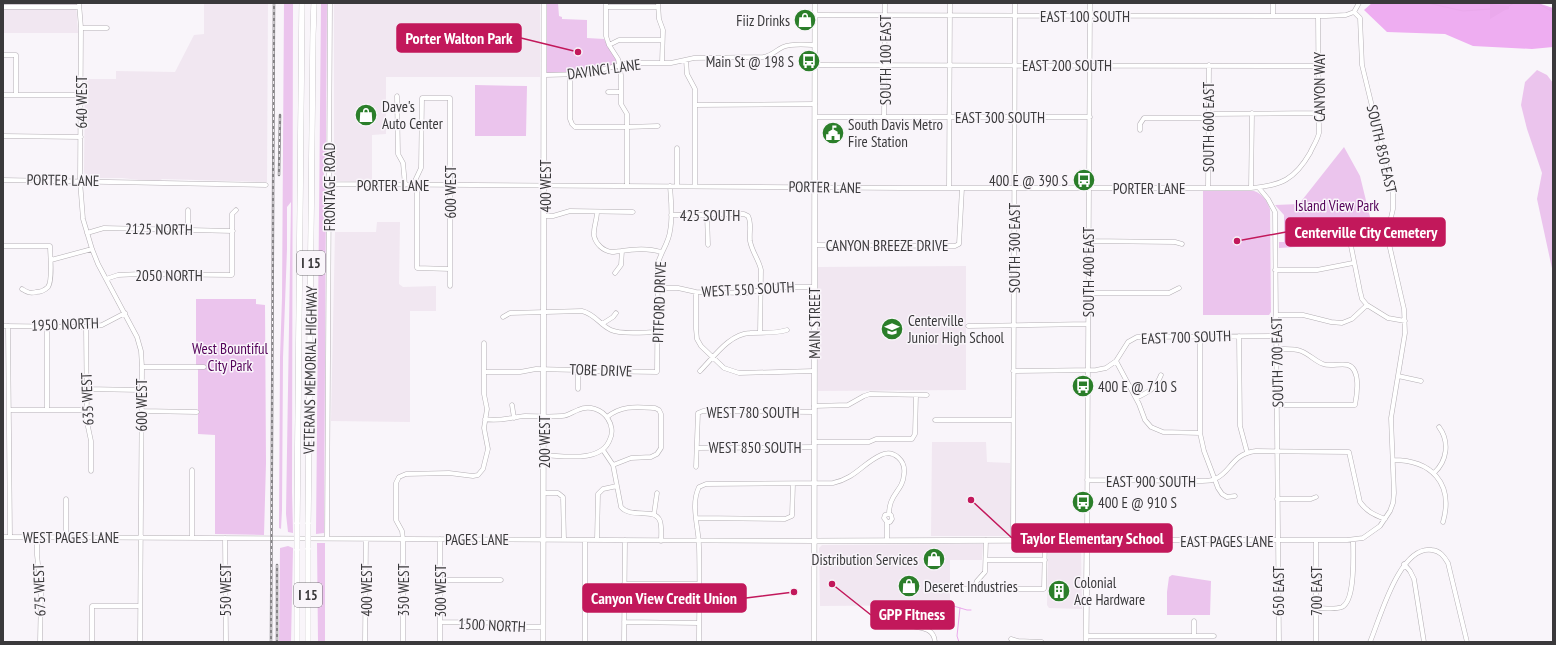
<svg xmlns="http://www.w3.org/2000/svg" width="1556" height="645" viewBox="0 0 1556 645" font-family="'PT Sans Narrow',sans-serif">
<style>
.built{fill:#f1e7f1}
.green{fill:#ebc4ed}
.forest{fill:#eeadf1}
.water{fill:#eaa9ec}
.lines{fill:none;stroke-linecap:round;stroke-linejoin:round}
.stream{stroke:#eaa9ec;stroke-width:1}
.minor-casing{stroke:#b4afb4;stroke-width:5}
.major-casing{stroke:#b4afb4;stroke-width:6}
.highway-casing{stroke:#b4afb4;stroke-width:6}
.minor{stroke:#fff;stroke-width:4}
.major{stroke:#fff;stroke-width:5}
.highway{stroke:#fff;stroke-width:5.5}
.rail-casing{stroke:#868487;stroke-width:2.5}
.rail{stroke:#f9f5fa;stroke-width:1;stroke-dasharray:3;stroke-linecap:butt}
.highway-bridge-casing{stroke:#b4afb4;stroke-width:6;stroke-linecap:butt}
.highway-bridge{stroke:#fff;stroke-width:5.5}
.labels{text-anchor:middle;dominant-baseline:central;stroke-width:3;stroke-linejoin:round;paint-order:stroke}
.shield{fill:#f9f5fa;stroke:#737174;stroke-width:1}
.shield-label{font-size:14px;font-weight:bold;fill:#3a393b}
.street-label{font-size:15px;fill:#3a393b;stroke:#f9f5fa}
.poi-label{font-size:15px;fill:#3a393b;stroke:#f9f5fa;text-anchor:start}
.park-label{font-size:15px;fill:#530159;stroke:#f9f5fa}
.leader{fill:none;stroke:#c2185b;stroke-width:1.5}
.callout-dot{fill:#c2185b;stroke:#f9f5fa;stroke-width:1.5}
.callout{fill:#c2185b;stroke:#c2185b;stroke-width:1.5}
.callout-label{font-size:16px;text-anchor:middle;font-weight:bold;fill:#fff}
</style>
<rect width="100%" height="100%" fill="#f9f5fa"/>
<path class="built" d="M3,3H76L78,33H3Z
M204,3H268L267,182L162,179L159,181H147L122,178H85L84,171L85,79H116V71L175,72L194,35L204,34Z
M334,3H540V77H386V134L372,135V182L337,181L334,178Z
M377,222H400L399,284L403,287L436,286V311H410V422L331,421L335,232H376Z
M966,266V390L818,391V267Z
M932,442H986L987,462L1010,463L1011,536H931Z
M1048,543H1080L1081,547L1082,609L1049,608L1047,605Z
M983,544L982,560H950V605L820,606L819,548L822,545Z"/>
<path class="green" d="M284,3H293L292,492L293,533L288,532L286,514L291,202L287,207V249L283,358L282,510L281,529L279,528L280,357L282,298Z
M321,3H327L326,145C326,160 321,176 326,190L324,533L316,534Z
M544,3H558L559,16L562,17V19L587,20V38L604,39L619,65L583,74L545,75Z
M1537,70L1547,75L1553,83V273L1537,199L1542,173L1527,129L1521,105L1525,82Z
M475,85L527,86L526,136H475Z
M1344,147L1360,176L1371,221L1365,231L1369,245H1354L1353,235H1329V245L1279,248V242H1284V215L1275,205L1299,204Z
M1203,191H1254C1263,194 1267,201 1270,209L1271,312L1269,315H1203Z
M196,299H256V304L265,305L266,463L264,535L215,534V435L198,434V370L196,364Z
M317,543H325V642H318Z
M288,546L293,548L291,642H279L280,548Z
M1172,575L1211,581L1210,615H1167V592L1169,577Z"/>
<path class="forest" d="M1372,3H1538L1553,8V47L1532,49L1473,46L1445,34L1387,32L1364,10Z"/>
<path class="water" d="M1490,4L1509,6V9L1505,10L1490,19Z"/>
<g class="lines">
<path class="stream" d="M1428,3L1463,11L1491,9
M1529,3L1539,4L1553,12
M1509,6L1514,3
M950,605L967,610H971
M959,642L957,636L960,608"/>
<g class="minor-casing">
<path id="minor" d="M79,3L81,28L80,181L83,219L92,249L98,264L137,337L141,351L142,367L140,642
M606,3V36L609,45L618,59L621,75V104L627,114V186
M658,3L659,19L663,30L662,63
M1090,3L1087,540H1347L1363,538L1380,526L1390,511L1393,503L1394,493L1391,418L1405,333L1404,309L1387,235L1393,209V193L1362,65L1360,18L1354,12
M1273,3V16
M3,7H79
M606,7H658
M1354,12L1359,3
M815,15L1326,16L1346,15L1354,12
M81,28H107
M609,45L619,40H662
M3,55H16V95
M686,60L687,74L695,89V186
M815,65L1318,66
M545,75L583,74L629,63H671L694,58L763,57C772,56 776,50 783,47C793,43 805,45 815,45
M570,75V119L572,124L575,127H627L658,126
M608,92H621
M3,95H81
M397,96L398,154L403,163L405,185
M695,105L815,104
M1208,114L1319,113
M815,117H1090
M884,117L885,3
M1140,130V124L1144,118H1208
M3,136L81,137
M3,180L266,185
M329,184L902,188H1251C1281,186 1295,179 1310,153C1313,146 1317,141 1319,133L1318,16
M413,185L421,168L422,98H450V286
M417,185V268L450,269
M677,186V148
M949,188L950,3
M1208,188L1209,65
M1251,188L1252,113
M1259,188L1268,199L1275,212L1279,642
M597,212C597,220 593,228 594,236C596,244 603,251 612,252C615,252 618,251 621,251C633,249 649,248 661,252
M707,214L708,245
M671,215L744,214L748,216C752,223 749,232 750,241C752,252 759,260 761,270L760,333
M545,216H553L570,211L633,212
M188,229V210
M87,233L104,228L233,231
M1088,241L1175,242L1182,244
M1350,241L1360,291L1362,299L1367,305
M815,245L955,246L959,244L962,188
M3,246H50C50,255 53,280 48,287C45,290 40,292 36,292C30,294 27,292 22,289
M51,260L92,249
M1275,270H1317L1353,263
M615,273L621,265L622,251
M106,279L118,275L140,274L232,275V214L236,210
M658,288H678L696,292L746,293L773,287H814
M696,292V329L697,339L701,346L724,368L739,373L814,371
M1088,293H1169L1179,288
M1276,315H1303L1331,322L1342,323L1352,319L1367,305L1388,318L1405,321
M503,317L510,313L582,311C595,314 600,325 611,330C621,335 645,332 657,332
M602,324L613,317L616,313
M3,326L86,327L102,325L125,313
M8,326L10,537
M968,326L1088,324
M47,327V409
M86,327L87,422L91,441V471
M1200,335V433L1204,451L1218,488L1222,494L1227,497L1235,496
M1239,336L1240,426L1247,452
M1277,349C1285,349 1294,348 1301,351C1309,354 1315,361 1323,364C1331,367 1340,363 1348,365C1361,369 1357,395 1355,405H1277
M1116,361L1139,404L1145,420L1151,427L1163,432L1200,433
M142,367H204
M700,371C714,357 729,334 750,333C763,332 775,334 787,330
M1013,371L1096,370L1106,368L1116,361L1128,342L1137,337L1276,336
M484,372H520L536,369L578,370L592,371L657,372L658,263C661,252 669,242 670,231C673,216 671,201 670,186
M1398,376L1421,381
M86,389L141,390
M578,389V370
M1136,398C1149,392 1156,388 1161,375
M512,405L514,418
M814,406L848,405L864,396L870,394L927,395
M9,410H86
M142,411L197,412
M607,417C622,405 636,407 655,408L659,410L661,414V448L657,454L651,457L631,458L613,465
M485,419C499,422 512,417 525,416C537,416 549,417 562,416C568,416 572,412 578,410C589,405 602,409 608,419C612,425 613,433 610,439C602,463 564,456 544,455
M935,420H1013
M814,442H869L876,439H912L915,434L916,395
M697,448L814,447
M603,450L613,465L621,507C631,519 655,507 660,521C662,527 661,535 661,541
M1393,460C1431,460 1454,483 1443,522
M696,467L698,413L703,411L814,412
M192,470V538
M1434,473C1447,461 1450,442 1439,427
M1087,480L1202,481C1206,481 1211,481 1215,479C1232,472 1231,454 1256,451L1349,452L1360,502C1367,512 1375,515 1385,519
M544,493H558L563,497L564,540
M66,499V537
M1277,499H1311L1316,497
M654,514L657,493
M696,518L785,519L792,516L793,484
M887,522H890L892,519L891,515L889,514L885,515L884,518L887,522V540
M3,537L814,541
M37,537V555L41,592L40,642
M225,538L226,642
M327,538L330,3
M597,540L598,494L603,489L617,486
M1013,541L1015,3
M1316,541V642
M986,560H1045
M1404,564L1410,571L1414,579L1424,642
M440,580H501
M624,584H699
M953,589H1044L1045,540
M974,589L977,581L985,572L986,540
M1316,608C1324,608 1335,610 1342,607C1356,600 1353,553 1353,540
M1194,621V636
M440,622L511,623L525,627H543
M624,622L699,623
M911,626C922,628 934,628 935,642
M1086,636H1214
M1011,639L1018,641L1042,642
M92,642V606H140
M365,642L366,539
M403,642V539L402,531L396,520V483L399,477L406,474L449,473L473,476L478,475L483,469L488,449L484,428L487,409L484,394V343
M440,642V539
M585,642V540
M624,642L625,540
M699,642C699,610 700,579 699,547C699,528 690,505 699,487L706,484L833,483C856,478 863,463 881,455C894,449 906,461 904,474C903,488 895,491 891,502C890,505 889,510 889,514
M1370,642C1380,619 1399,545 1432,550C1440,551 1444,556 1448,563L1467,642"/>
</g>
<g class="major-casing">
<path id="major" d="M814,541L1087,540L1086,642
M543,642L544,3
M814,642L815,3"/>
</g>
<g class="highway-casing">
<path id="highway" d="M297,524L302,3
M308,524L313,34L314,3
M297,549V642
M308,642V548"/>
</g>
<use href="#minor" class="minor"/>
<use href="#major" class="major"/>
<use href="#highway" class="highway"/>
<g class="rail-casing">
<path id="rail" d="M279,175L280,115
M277,565V642
M271,642L274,3"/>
</g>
<use href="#rail" class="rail"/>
<g class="highway-bridge-casing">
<path id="highway-bridge" d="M308,524V548
M297,549V524"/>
</g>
<use href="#highway-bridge" class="highway-bridge"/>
</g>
<defs>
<g id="shop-disc" transform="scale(1.15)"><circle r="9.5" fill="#2b7e2a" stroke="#f9f5fa"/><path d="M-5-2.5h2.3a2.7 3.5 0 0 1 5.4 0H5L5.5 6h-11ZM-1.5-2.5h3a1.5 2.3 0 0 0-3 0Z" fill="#fff"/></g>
<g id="bus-disc" transform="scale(1.15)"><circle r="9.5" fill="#2b7e2a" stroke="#f9f5fa"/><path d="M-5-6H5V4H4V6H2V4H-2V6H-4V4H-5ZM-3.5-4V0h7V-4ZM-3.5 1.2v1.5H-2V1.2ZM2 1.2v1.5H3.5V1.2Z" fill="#fff"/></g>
<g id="civic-disc" transform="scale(1.15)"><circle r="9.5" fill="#2b7e2a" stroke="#f9f5fa"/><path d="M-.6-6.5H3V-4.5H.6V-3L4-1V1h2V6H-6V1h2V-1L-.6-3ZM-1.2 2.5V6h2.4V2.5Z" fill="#fff"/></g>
<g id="school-disc" transform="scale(1.15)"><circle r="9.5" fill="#2b7e2a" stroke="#f9f5fa"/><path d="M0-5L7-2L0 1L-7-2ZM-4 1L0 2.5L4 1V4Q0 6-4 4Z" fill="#fff"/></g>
<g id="building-disc" transform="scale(1.15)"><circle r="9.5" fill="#2b7e2a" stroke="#f9f5fa"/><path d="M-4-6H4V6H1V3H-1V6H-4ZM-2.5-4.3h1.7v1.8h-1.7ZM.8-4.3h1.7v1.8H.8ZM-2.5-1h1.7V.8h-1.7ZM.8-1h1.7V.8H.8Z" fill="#fff"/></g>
</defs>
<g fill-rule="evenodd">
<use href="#shop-disc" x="805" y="20"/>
<use href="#bus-disc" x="809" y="61"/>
<use href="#shop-disc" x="366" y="115"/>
<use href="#civic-disc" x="833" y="133"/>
<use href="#bus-disc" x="1084" y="180"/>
<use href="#school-disc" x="892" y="329"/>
<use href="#bus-disc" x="1083" y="386"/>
<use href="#bus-disc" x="1083" y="502"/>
<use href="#shop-disc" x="934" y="559"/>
<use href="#shop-disc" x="909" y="586"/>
<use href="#building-disc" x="1059" y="591"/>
</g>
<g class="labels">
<g class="shield">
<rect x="297" y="251" width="28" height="24" rx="3"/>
<rect x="294" y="583" width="28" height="24" rx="3"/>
</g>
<g class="shield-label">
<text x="311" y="263">I 15</text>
<text x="308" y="595">I 15</text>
</g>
<g class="street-label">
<text x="1085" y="16">EAST 100 SOUTH</text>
<text transform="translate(885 60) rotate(-90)">SOUTH 100 EAST</text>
<text x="1067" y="65">EAST 200 SOUTH</text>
<text transform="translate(604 69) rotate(-8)">DAVINCI LANE</text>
<text transform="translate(1319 87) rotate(-90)">CANYON WAY</text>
<text transform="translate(81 102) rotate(-90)">640 WEST</text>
<text x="1000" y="117">EAST 300 SOUTH</text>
<text transform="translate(1208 127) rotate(-90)">SOUTH 600 EAST</text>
<text transform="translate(1382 149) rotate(77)">SOUTH 850 EAST</text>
<text transform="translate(63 180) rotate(1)">PORTER LANE</text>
<text x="393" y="185">PORTER LANE</text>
<text transform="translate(545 186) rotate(-90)">400 WEST</text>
<text transform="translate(329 187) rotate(-90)">FRONTAGE ROAD</text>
<text transform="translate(825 187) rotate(1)">PORTER LANE</text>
<text x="1149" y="188">PORTER LANE</text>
<text transform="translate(450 192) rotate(-90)">600 WEST</text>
<text x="710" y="215">425 SOUTH</text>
<text transform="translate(159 229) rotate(1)">2125 NORTH</text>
<text x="887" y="245">CANYON BREEZE DRIVE</text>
<text transform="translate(1014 248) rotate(-90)">SOUTH 300 EAST</text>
<text transform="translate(1088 272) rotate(-90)">SOUTH 400 EAST</text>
<text x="169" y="275">2050 NORTH</text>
<text transform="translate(748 289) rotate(-3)">WEST 550 SOUTH</text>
<text transform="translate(659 302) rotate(-88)">PITFORD DRIVE</text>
<text transform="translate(814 323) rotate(-90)">MAIN STREET</text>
<text transform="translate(65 324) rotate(-2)">1950 NORTH</text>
<text transform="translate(1186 337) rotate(-2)">EAST 700 SOUTH</text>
<text transform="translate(1277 362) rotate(-91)">SOUTH 700 EAST</text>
<text transform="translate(310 370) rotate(-89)">VETERANS MEMORIAL HIGHWAY</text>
<text transform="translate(601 370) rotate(2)">TOBE DRIVE</text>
<text transform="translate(87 399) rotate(-92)">635 WEST</text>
<text transform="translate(141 405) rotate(-90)">600 WEST</text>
<text x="753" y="412">WEST 780 SOUTH</text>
<text transform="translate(544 442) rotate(-90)">200 WEST</text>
<text x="755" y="447">WEST 850 SOUTH</text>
<text x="1151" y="481">EAST 900 SOUTH</text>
<text x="71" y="537">WEST PAGES LANE</text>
<text x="477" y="539">PAGES LANE</text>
<text x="1227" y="541">EAST PAGES LANE</text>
<text transform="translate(39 590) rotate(-92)">675 WEST</text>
<text transform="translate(225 590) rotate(-90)">550 WEST</text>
<text transform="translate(366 590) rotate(-90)">400 WEST</text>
<text transform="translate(403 590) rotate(-90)">350 WEST</text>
<text transform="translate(440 591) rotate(-90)">300 WEST</text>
<text transform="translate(1278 591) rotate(-90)">650 EAST</text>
<text transform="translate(1316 591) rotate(-90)">700 EAST</text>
<text transform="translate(492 625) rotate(3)">1500 NORTH</text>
</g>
<g class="poi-label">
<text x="790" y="20" text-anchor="end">Fiiz Drinks</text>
<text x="794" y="61" text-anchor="end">Main St @ 198 S</text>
<text x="382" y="106">Dave's<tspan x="382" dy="17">Auto Center</tspan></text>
<text x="848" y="124">South Davis Metro<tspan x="848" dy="17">Fire Station</tspan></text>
<text x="1068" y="180" text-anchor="end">400 E @ 390 S</text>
<text x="908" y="320">Centerville<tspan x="908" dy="17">Junior High School</tspan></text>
<text x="1098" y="386">400 E @ 710 S</text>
<text x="1098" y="502">400 E @ 910 S</text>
<text x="918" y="559" text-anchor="end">Distribution Services</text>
<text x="1074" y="582">Colonial<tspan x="1074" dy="17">Ace Hardware</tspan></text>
<text x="924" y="586">Deseret Industries</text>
</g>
<g class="park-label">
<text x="1337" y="205">Island View Park</text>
<text x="230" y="348">West Bountiful<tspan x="230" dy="17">City Park</tspan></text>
</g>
</g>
<path class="leader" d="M578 52L521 38M1237 241L1286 232M971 500L1012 538M794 592L746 598M832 584L871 615"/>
<g class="callout-dot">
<circle cx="578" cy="52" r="4"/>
<circle cx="1237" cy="241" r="4"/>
<circle cx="971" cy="500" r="4"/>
<circle cx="794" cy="592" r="4"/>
<circle cx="832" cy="584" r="4"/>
</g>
<g class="callout">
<rect x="397" y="24" width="124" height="28" rx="4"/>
<rect x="1286" y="218" width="159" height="28" rx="4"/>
<rect x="1012" y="524" width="160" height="28" rx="4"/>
<rect x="583" y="584" width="163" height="28" rx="4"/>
<rect x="871" y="601" width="83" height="28" rx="4"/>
</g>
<g class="callout-label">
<text x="459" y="44">Porter Walton Park</text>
<text x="1366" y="238">Centerville City Cemetery</text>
<text x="1092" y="544">Taylor Elementary School</text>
<text x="664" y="604">Canyon View Credit Union</text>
<text x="912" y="620">GPP FItness</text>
</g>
<rect width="1556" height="645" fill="none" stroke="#3a393b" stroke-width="8"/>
</svg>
